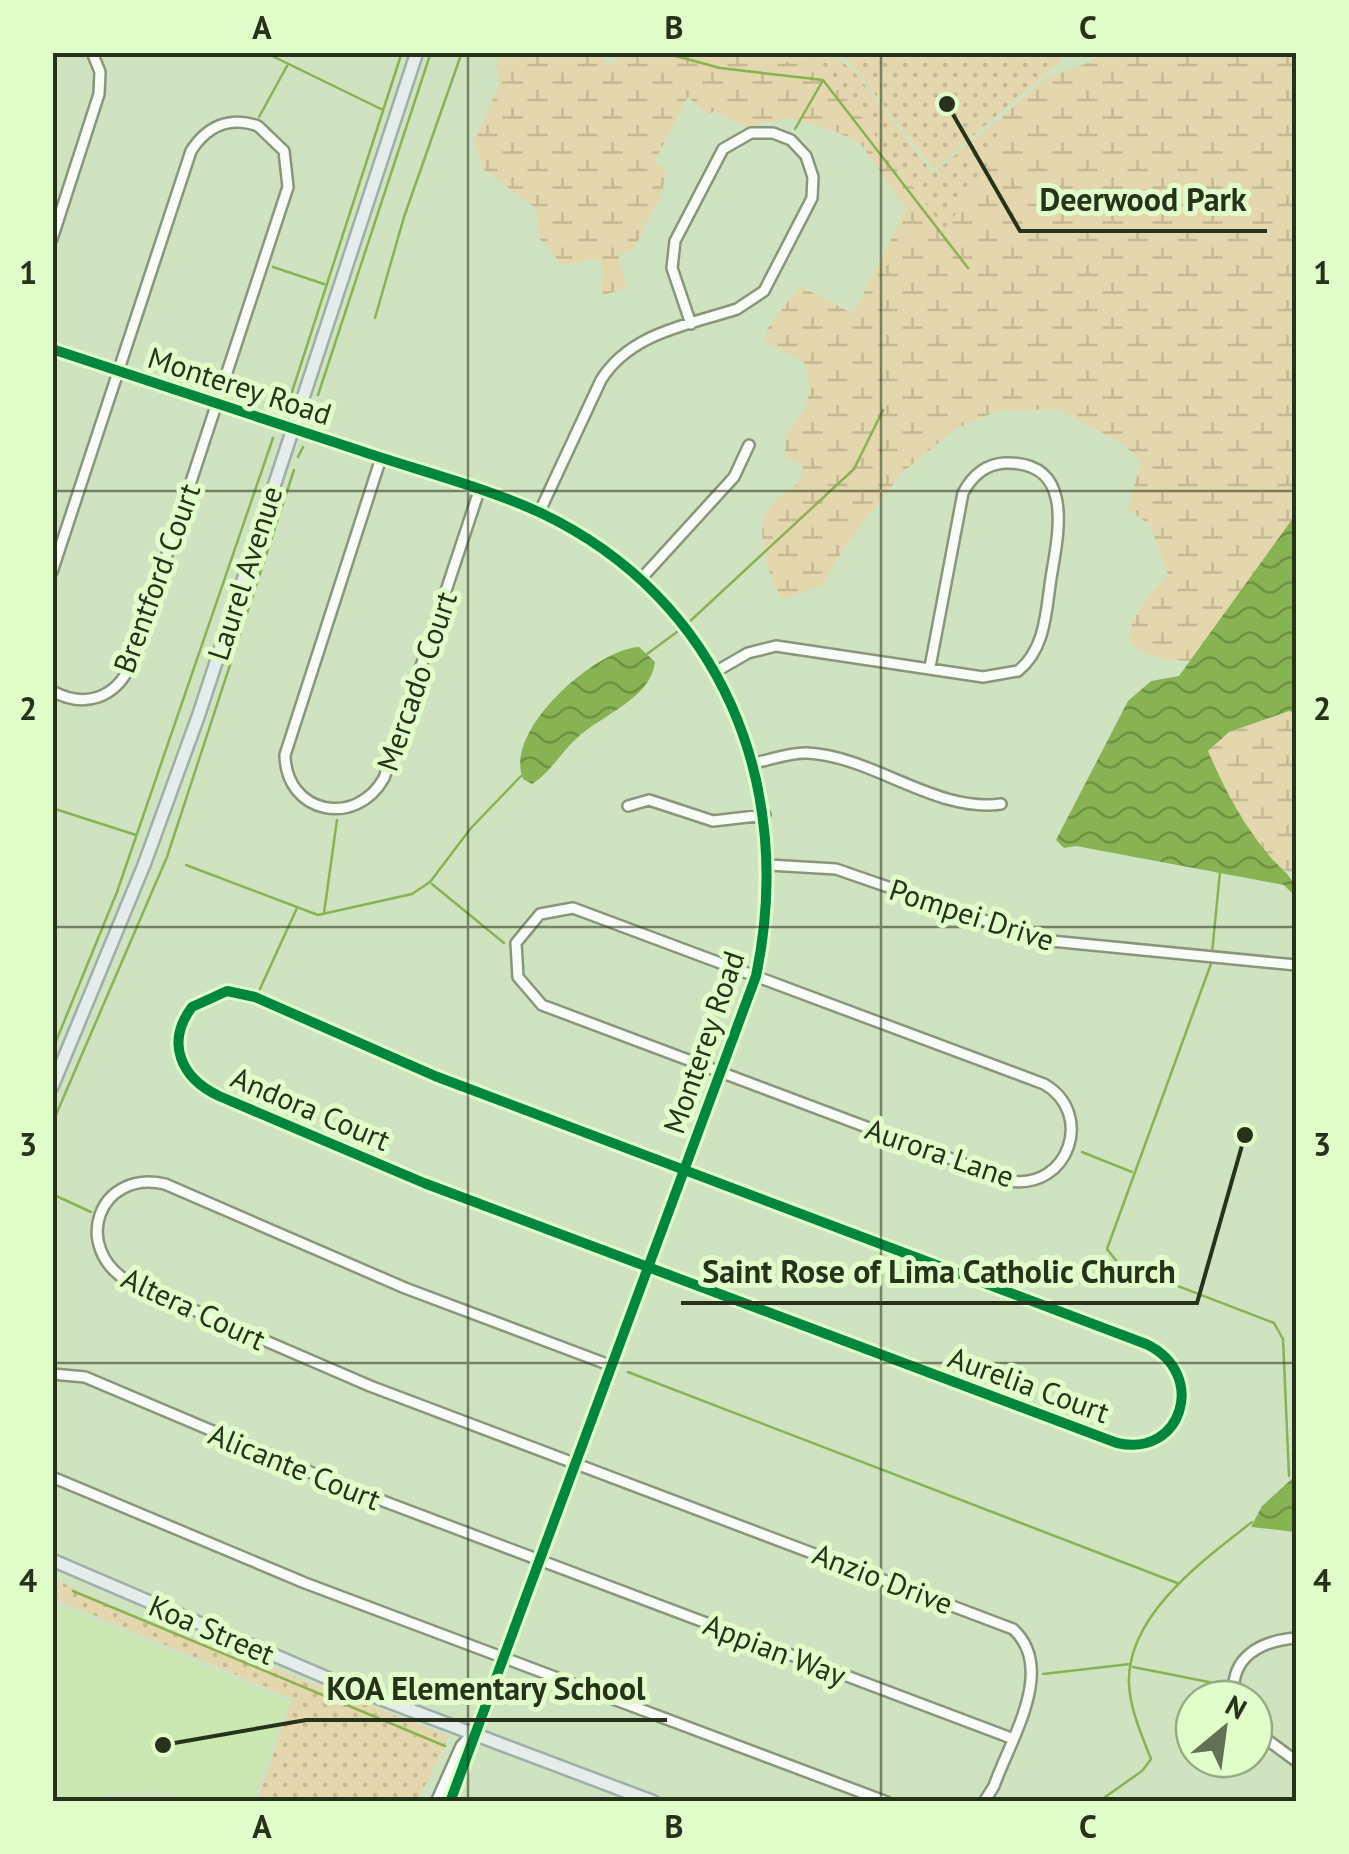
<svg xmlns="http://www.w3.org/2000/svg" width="1349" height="1854" viewBox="0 0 1349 1854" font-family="'PT Sans',sans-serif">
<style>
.built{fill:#cbe8b2}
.grass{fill:url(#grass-dots)}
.wetland{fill:url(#wetland-marsh)}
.water{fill:url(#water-waves)}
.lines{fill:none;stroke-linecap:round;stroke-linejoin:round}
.stream{stroke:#88b352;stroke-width:2.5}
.minor-casing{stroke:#88977c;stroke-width:14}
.major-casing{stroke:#9dafa7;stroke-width:16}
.minor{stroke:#f8fbf6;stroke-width:9}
.major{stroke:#e4ecec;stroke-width:11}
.cycleway-casing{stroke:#e1fdc9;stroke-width:16}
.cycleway{stroke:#00873e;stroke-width:10}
.grid{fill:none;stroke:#26331a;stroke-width:2.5;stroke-opacity:0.55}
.labels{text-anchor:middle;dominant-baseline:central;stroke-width:10;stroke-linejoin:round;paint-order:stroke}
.street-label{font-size:30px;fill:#26331a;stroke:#e1fdc9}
.leader{fill:none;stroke:#26331a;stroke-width:4}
.callout-dot{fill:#26331a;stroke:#e1fdc9;stroke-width:4}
.callout-label{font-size:32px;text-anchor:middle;font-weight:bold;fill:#26331a;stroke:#e1fdc9;stroke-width:10;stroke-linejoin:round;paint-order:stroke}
.neatline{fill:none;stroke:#26331a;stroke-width:4}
.grid-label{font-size:32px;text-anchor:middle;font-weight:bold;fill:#26331a}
</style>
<defs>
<pattern id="grass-dots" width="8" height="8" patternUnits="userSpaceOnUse" patternTransform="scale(2.5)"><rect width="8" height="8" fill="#e5d7ad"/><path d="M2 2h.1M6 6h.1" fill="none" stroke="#c4b994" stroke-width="1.8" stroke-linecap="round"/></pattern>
<pattern id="wetland-marsh" width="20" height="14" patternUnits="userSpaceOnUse" patternTransform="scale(2.5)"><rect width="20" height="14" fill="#e5d7ad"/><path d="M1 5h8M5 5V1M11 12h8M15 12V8" fill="none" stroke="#c4b994"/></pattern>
<pattern id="water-waves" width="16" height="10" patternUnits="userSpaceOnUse" patternTransform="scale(2.5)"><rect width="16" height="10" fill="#88b352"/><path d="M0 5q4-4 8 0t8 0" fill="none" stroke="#6f9243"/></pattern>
</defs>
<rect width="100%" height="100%" fill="#d0e3c1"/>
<path class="built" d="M53,1603L289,1702L253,1801H192L160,1789L107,1794L91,1801H53Z"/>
<path class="grass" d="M696,53H832L857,75L933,173L998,120L994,153L982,181L944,229L823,65Z
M842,53H1070L934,169Z
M52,1578L120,1610L449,1736L417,1801H257L292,1698L53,1598Z"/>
<path class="wetland" d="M621,52L696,53L823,65L944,229L982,181L994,153L998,120L1046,78L1091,62L1099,53H1296V514L1192,661C1107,658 1120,626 1168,574L1150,525L1128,509L1141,462L1124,445L1058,409L998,411L957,428L903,472L846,545L822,586L782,599C769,579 752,530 770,507C778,497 792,489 801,481V462L785,459V436C808,409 815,397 804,362L766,343L767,329L800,286L853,314L906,209L861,144L837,132L789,118L747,127L715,111L708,115L688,97L654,162L666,170L662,194L633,251L618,255L626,288L601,296L603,271L598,258L563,266L540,239L536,208L483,169L474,142L499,85L496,53H600L610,66Z
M1290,711L1296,713V874C1259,869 1220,783 1208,751L1229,732Z"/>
<path class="water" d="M1296,514V713L1289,711L1229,732L1208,751C1224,788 1241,821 1267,853C1279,869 1297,876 1296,897L1284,885L1076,846L1064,848L1056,840L1128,701L1151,681L1179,676Z
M639,647L655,662C651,699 601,715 577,738C561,752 551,772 532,784L523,779C503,730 596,649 639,647Z
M1296,1475V1532L1251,1527L1262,1506Z"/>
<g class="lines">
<path class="stream" d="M264,52L383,110
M661,52L720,68L823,80L968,268
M259,117L287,66
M795,129L822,82
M273,267L324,284
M375,318L404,217L462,52
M291,395L402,52
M318,395L431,52
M298,457L303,447
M687,624L854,469L883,410
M647,654L681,629
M52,808L136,835
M186,865L318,915L412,894L430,882L471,828L521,776
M432,884L504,943
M324,913L337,820
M1212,953L1220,872
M1212,961L1107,1249L1118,1263L1274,1323L1283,1339L1289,1476
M259,991L297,908
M52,1051L117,892L273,438
M52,1124L167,857L294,470
M1082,1152L1132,1172
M52,1194L91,1212
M628,1372L1177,1583
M73,1591L445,1746
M1133,1667L1224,1685
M1043,1674L1130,1664
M1098,1802L1142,1771L1151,1759C1142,1736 1130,1709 1129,1684C1126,1615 1205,1559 1252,1522"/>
<g class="minor-casing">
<path id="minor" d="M52,239L99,94L100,72L92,52
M52,349C153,382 254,415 355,449C416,470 482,486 541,513C722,599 796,786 756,976L450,1802
M381,458L285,755C286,814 356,828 384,778L479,491
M539,513L601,380C630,333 688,325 737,309L764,291L812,198L813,177L806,156L791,140L773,133H751L723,149L675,241L672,268L691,324
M52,572L191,151C207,126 230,116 258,126L284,151L288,187L131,664C116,698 85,709 52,691
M640,580L734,477L749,445
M715,672L748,653L776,646L983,677L1018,671C1046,649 1046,610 1051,578C1058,535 1076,461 1005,463C986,464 972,476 963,493L930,667
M754,763C770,760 791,752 807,753C873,756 935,813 1001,804
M628,806L649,800L713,821L765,815
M769,865L836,869L1041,940L1296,965
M573,908L1044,1084C1095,1113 1069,1190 1010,1181L542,1005L518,977L516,943L540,914Z
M227,991L255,997L435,1076L1146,1344C1208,1373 1183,1458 1117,1443L424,1183L219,1096C181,1078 165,1043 192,1007Z
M612,1366L405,1288L165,1184C98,1169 71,1248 129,1282L370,1386L1013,1629C1057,1669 1010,1740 994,1786L984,1802
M52,1374L85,1377L338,1484L1011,1738
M52,1477L305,1583L887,1802
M1234,1699C1229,1657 1260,1641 1296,1638
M1254,1730L1296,1761
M436,1802L461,1746L473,1733"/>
</g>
<g class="major-casing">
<path id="major" d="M52,1087L144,865L198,717L417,52
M52,1560L339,1683L654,1802"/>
</g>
<use href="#minor" class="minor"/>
<use href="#major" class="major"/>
<g class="cycleway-casing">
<path id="cycleway" d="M52,349C153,382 254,415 355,449C416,470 482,486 541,513C722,599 796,786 756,976L450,1802
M227,991L255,997L435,1076L1146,1344C1208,1373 1183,1458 1117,1443L424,1183L219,1096C181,1078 165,1043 192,1007Z"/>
</g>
<use href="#cycleway" class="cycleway"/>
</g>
<path class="grid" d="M468,52V1802M881,52V1802M52,491H1296M52,927H1296M52,1363H1296"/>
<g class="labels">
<g class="street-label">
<text transform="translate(240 385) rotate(18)">Monterey Road</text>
<text transform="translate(244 573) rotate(-72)">Laurel Avenue</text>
<text transform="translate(156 578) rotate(-70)">Brentford Court</text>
<text transform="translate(416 681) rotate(-71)">Mercado Court</text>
<text transform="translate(972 914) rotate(18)">Pompei Drive</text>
<text transform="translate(703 1042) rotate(-71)">Monterey Road</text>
<text transform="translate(311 1108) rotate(23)">Andora Court</text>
<text transform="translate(940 1152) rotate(19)">Aurora Lane</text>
<text transform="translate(194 1308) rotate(25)">Altera Court</text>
<text transform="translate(1029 1384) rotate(20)">Aurelia Court</text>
<text transform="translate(295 1466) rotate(22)">Alicante Court</text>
<text transform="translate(883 1578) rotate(21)">Anzio Drive</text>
<text transform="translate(212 1629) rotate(23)">Koa Street</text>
<text transform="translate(775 1649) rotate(21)">Appian Way</text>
</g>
</g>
<path class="leader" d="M947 104L1020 231H1267M1245 1135L1197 1303H681M163 1745L306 1720H667"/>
<g class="callout-dot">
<circle cx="947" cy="104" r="10"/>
<circle cx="1245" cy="1135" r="10"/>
<circle cx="163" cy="1745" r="10"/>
</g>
<g class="callout-label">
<text x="1143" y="211">Deerwood Park</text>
<text x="939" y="1283">Saint Rose of Lima Catholic Church</text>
<text x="486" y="1700">KOA Elementary School</text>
</g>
<rect width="1349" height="1854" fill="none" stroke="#e1fdc9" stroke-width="110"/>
<g transform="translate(1224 1729) rotate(29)"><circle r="48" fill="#e1fdc9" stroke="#96ac83" stroke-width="2.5"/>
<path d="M0-8L18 38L0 25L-18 38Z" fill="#627154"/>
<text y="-15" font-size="28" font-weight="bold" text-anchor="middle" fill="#26331a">N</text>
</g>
<rect x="55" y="55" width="1239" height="1744" class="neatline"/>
<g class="grid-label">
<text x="262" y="39">A</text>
<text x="674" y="39">B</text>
<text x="1088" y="39">C</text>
<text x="28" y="284">1</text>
<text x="1322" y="284">1</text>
<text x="28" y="720">2</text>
<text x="1322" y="720">2</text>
<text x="28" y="1156">3</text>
<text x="1322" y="1156">3</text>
<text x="28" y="1592">4</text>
<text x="1322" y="1592">4</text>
<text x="262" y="1838">A</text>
<text x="674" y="1838">B</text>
<text x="1088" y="1838">C</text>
</g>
</svg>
